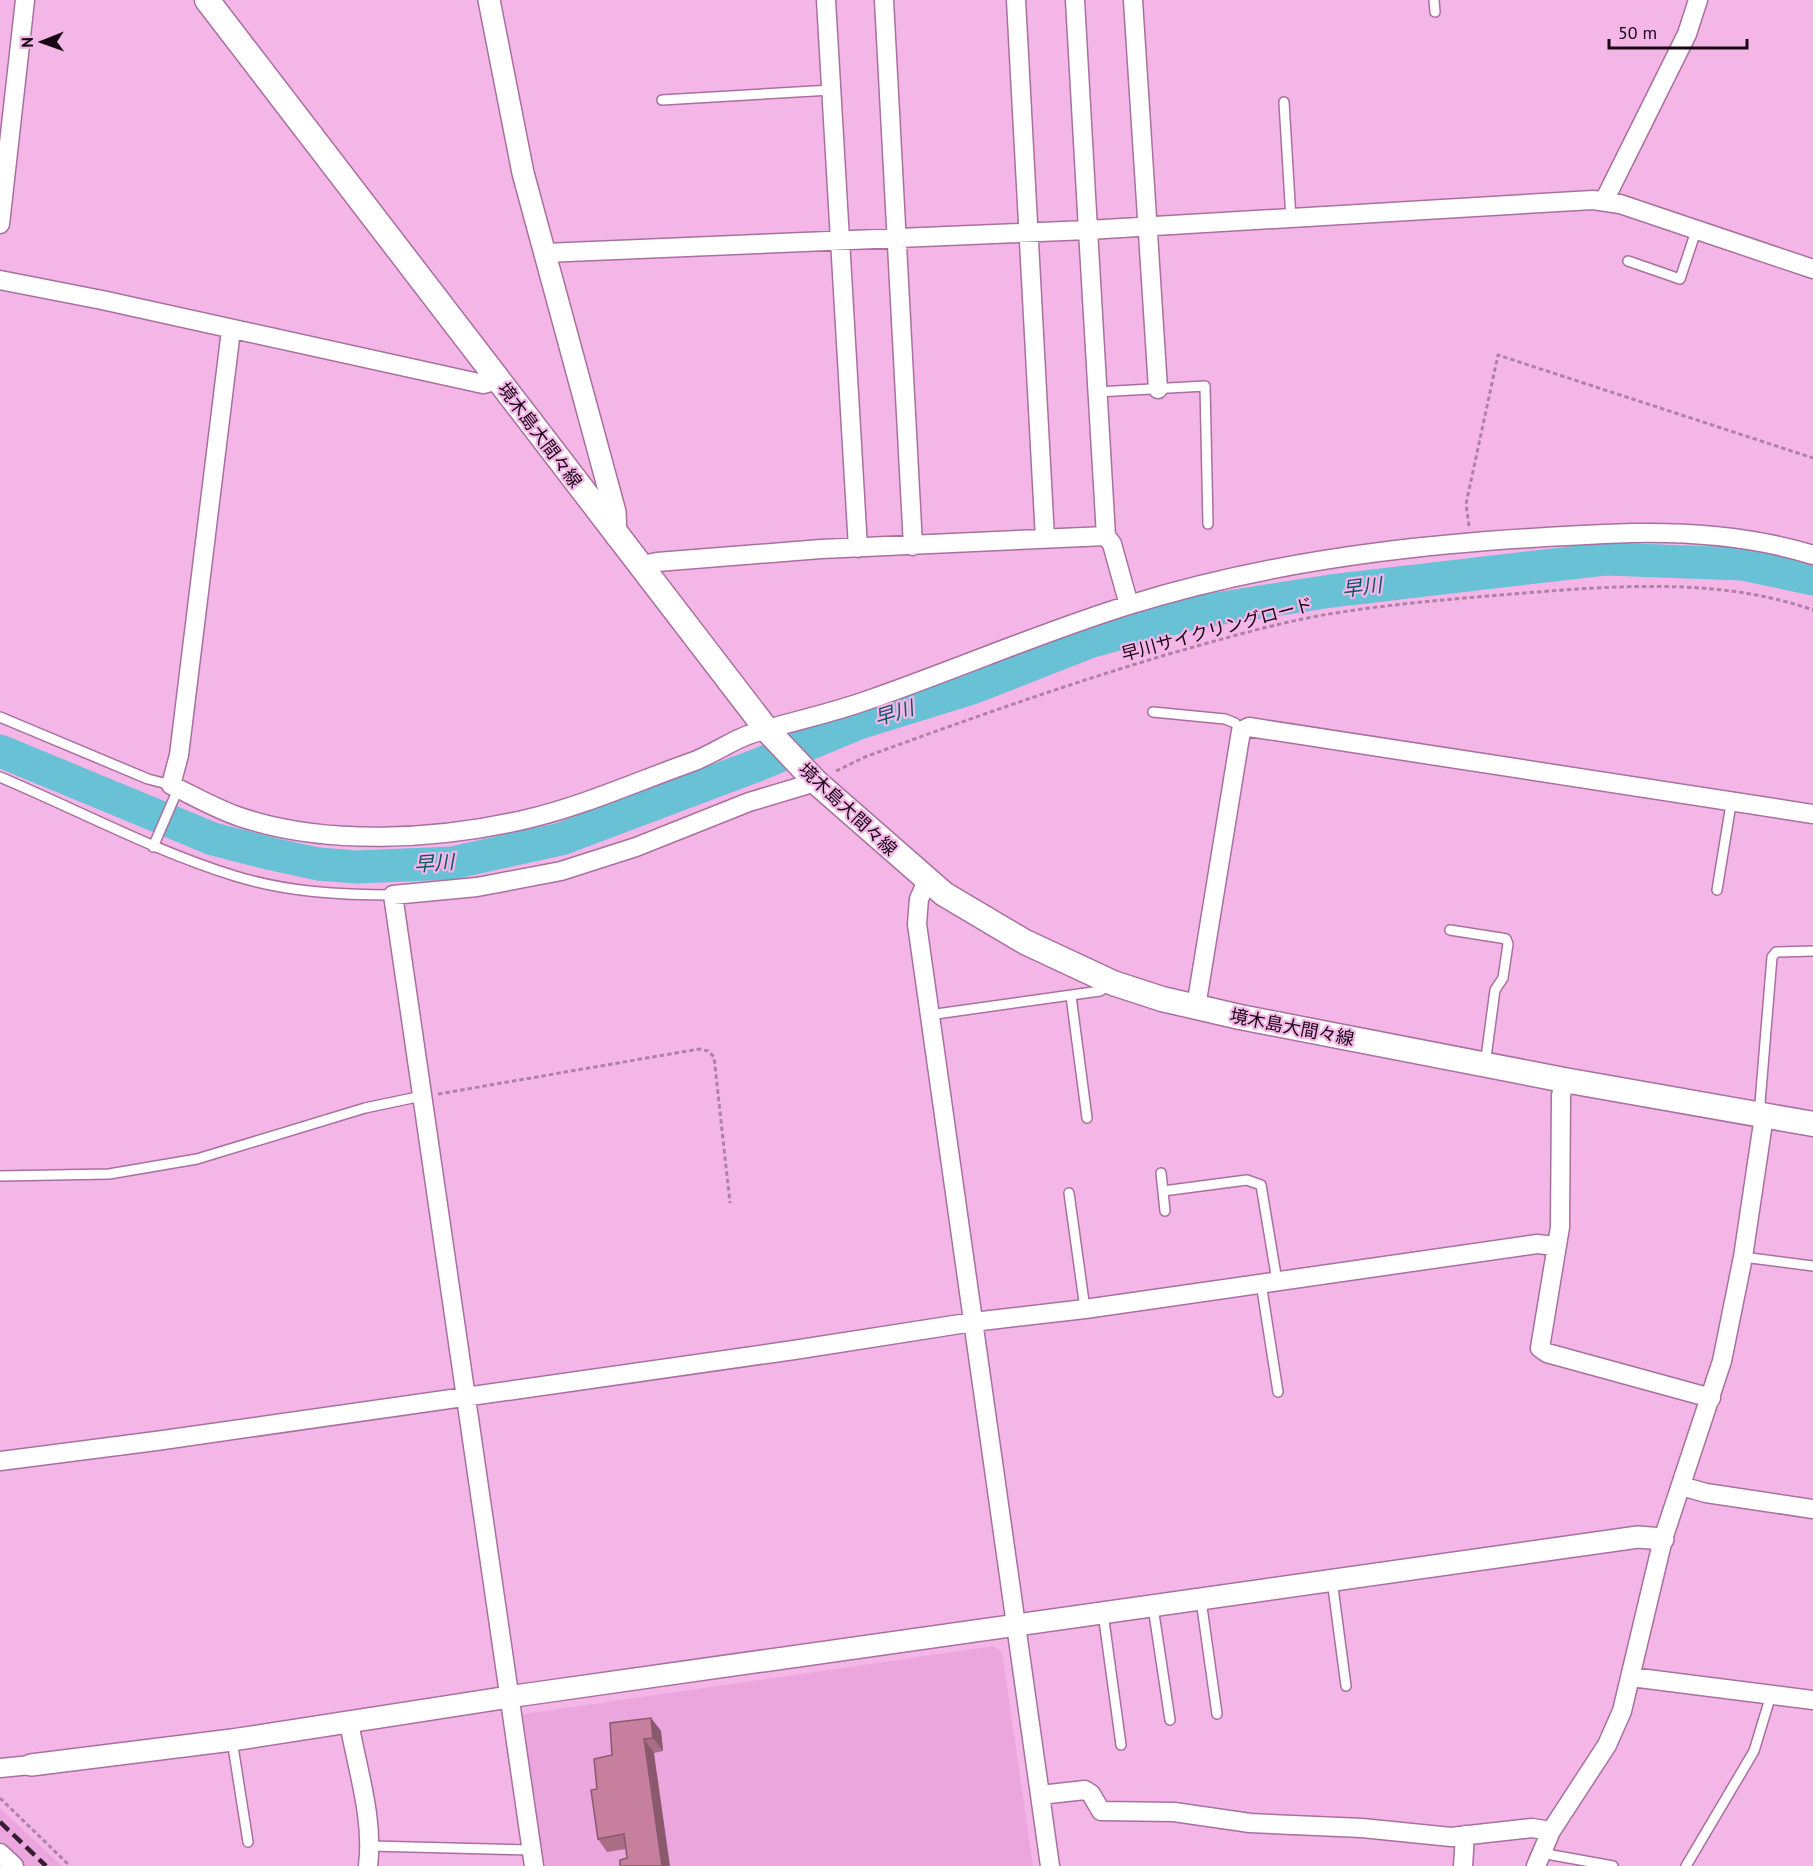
<svg xmlns="http://www.w3.org/2000/svg" width="1813" height="1866" viewBox="0 0 1813 1866" font-family="'PT Sans','Noto Sans JP',sans-serif">
<style>
.built{fill:#eaa6dd}
.lines{fill:none;stroke-linecap:round;stroke-linejoin:round}
.river{stroke:#68c1d5;stroke-width:33}
.service-casing{stroke:#a9709f;stroke-width:12}
.minor-casing{stroke:#a9709f;stroke-width:21}
.tertiary-casing{stroke:#a9709f;stroke-width:24}
.secondary-casing{stroke:#a9709f;stroke-width:27}
.path{stroke:#b080a7;stroke-width:3;stroke-dasharray:4.5 3;stroke-linecap:butt}
.service{stroke:#fff;stroke-width:9}
.minor{stroke:#fff;stroke-width:18}
.tertiary{stroke:#fff;stroke-width:21}
.secondary{stroke:#fff;stroke-width:24}
.rail{stroke:#361d31;stroke-width:4.5;stroke-dasharray:12 6;stroke-linecap:butt}
.wall{fill:#aa6d86}
.shaded-wall{fill:#8b596d}
.building{fill:#c67f9c;stroke:#8b596d;stroke-width:1.5}
.labels{text-anchor:middle;dominant-baseline:central;stroke-width:4.5;stroke-linejoin:round;paint-order:stroke}
.street-label{font-size:18px;fill:#170414;stroke:#f4b6e7}
.water-label{font-size:20px;font-style:italic;fill:#055765;stroke:#f4b6e7}
</style>
<rect width="100%" height="100%" fill="#f4b6e7"/>
<path class="built" d="M994,1646L1002,1652L1033,1866H541L520,1718L525,1714Z
M0,1808L62,1866H21L0,1845Z"/>
<g class="lines">
<path class="river" d="M0,751L213,839L272,854L318,864L357,867L452,863L561,839L755,766L859,723L972,688L1092,641L1197,612L1331,591L1605,559L1743,564L1813,579"/>
<g class="service-casing">
<path id="service" d="M1434,0L1435,12
M662,100L831,90
M1284,102L1291,219
M1628,261L1680,279L1697,228
M1097,392L1205,386L1208,524
M1153,712L1225,719L1235,723L1241,731
M0,717L148,779L171,785
M0,777C78,810 154,851 235,876C287,892 340,895 393,895
M153,847L178,789
M1717,890L1731,804
M1450,930L1501,938L1506,939L1508,944L1503,978L1495,990L1485,1065
M1071,996L1087,1118
M929,1015L1100,991L1111,984
M1763,1114L1760,1103L1772,957L1776,952L1813,951
M1161,1173L1165,1211
M0,1176L109,1174L197,1159L365,1108L422,1096
M1163,1191L1247,1180L1261,1185L1277,1281
M1069,1193L1085,1309
M1743,1257L1813,1266
M1261,1283L1278,1392
M1332,1580L1346,1686
M1201,1600L1217,1714
M1153,1607L1170,1720
M1103,1613L1121,1745
M232,1740L248,1842
M371,1846L532,1850
M1543,1850L1552,1855L1613,1866
M1686,1866L1754,1751L1771,1695"/>
</g>
<g class="minor-casing">
<path id="minor" d="M826,0L858,548
M884,0L913,546
M1016,0L1045,539
M1075,0L1088,230L1593,200L1620,204L1813,269
M1133,0L1158,389
M1604,201L1687,34L1698,0
M0,224L25,0
M545,253L1088,230L1106,536
M0,280L102,300L483,384L498,380
M231,330L179,755L171,785C194,796 216,809 240,817C326,846 439,840 527,819C583,806 638,781 692,762C714,754 733,739 754,733C793,721 833,713 871,699C957,669 1042,632 1129,605C1292,554 1463,539 1633,533C1692,532 1756,537 1813,555
M638,566L657,562L821,549L1106,536L1112,544L1129,605
M927,881L919,899L917,924L1050,1866
M1196,1007L1241,731L1249,727L1813,814
M1564,1080L1561,1096L1560,1227L1540,1348L1547,1353L1711,1398
M0,1461L156,1441L794,1350L973,1322L1085,1309L1537,1244L1556,1246
M1681,1486L1706,1493L1813,1509
M1631,1677L1813,1700
M349,1722C357,1769 374,1818 368,1866
M0,1768L31,1765
M1040,1795L1085,1790L1091,1794L1101,1811L1174,1812L1250,1823L1362,1828L1451,1837L1532,1828L1551,1831
M0,1853L14,1866
M534,1866L393,895L477,887L561,871L636,847L749,802L816,782
M1463,1866L1465,1835
M1536,1866L1551,1831L1607,1745L1622,1711L1663,1539L1722,1361L1743,1257L1764,1116"/>
</g>
<g class="tertiary-casing">
<path id="tertiary" d="M489,0L523,173L615,512L616,536
M31,1765L232,1740L522,1695L1638,1537L1663,1539"/>
</g>
<g class="secondary-casing">
<path id="secondary" d="M207,0L767,730L816,782L944,894L1025,942L1113,983L1162,999L1240,1017L1564,1080L1813,1124"/>
</g>
<path class="path" d="M1469,526L1466,504L1498,355L1813,458
M836,771L865,757C963,721 1062,686 1162,656C1215,641 1268,625 1323,615C1394,603 1465,598 1537,592C1628,585 1725,579 1813,610
M438,1094L699,1049L708,1051L714,1057L730,1203
M0,1798L70,1866"/>
<use href="#service" class="service"/>
<use href="#minor" class="minor"/>
<use href="#tertiary" class="tertiary"/>
<use href="#secondary" class="secondary"/>
<path class="rail" d="M0,1822L46,1866"/>
</g>
<path class="wall" d="M651,1718L661,1731L663,1751L654,1753L627,1858L626,1849L607,1852L598,1839L597,1789L612,1755Z"/>
<path class="shaded-wall" d="M651,1718L661,1731L663,1751L653,1738Z
M644,1739L654,1753L670,1866H662Z"/>
<path class="building" d="M651,1718L653,1738L644,1739L662,1866H620V1860L627,1858L624,1834L598,1839L591,1790L597,1789L594,1759L612,1755L610,1723Z"/>
<g class="labels">
<g class="street-label">
<text transform="translate(540 435) rotate(53)">境木島大間々線</text>
<text transform="translate(1217 629) rotate(-15)">早川サイクリングロード</text>
<text transform="translate(848 809) rotate(43)">境木島大間々線</text>
<text transform="translate(1292 1027) rotate(11)">境木島大間々線</text>
</g>
<g class="water-label">
<text transform="translate(1362 587) rotate(-7)">早川</text>
<text transform="translate(894 713) rotate(-17)">早川</text>
<text transform="translate(434 863) rotate(-4)">早川</text>
</g>
</g>
<g transform="translate(42 42) rotate(269)" stroke="#f4b6e7" stroke-width="4.5" paint-order="stroke">
<path d="M0-4.5L10 22L0 15L-10 22Z" fill="#170414"/>
<text y="-9" font-size="16" font-weight="bold" text-anchor="middle" fill="#170414">N</text>
</g>
<path d="M1609 39v9h138v-9" fill="none" stroke="#170414" stroke-width="3"/>
<text x="1618" y="39" font-size="18" fill="#170414" stroke="#f4b6e7" stroke-width="4.5" paint-order="stroke">50 m</text>
</svg>
